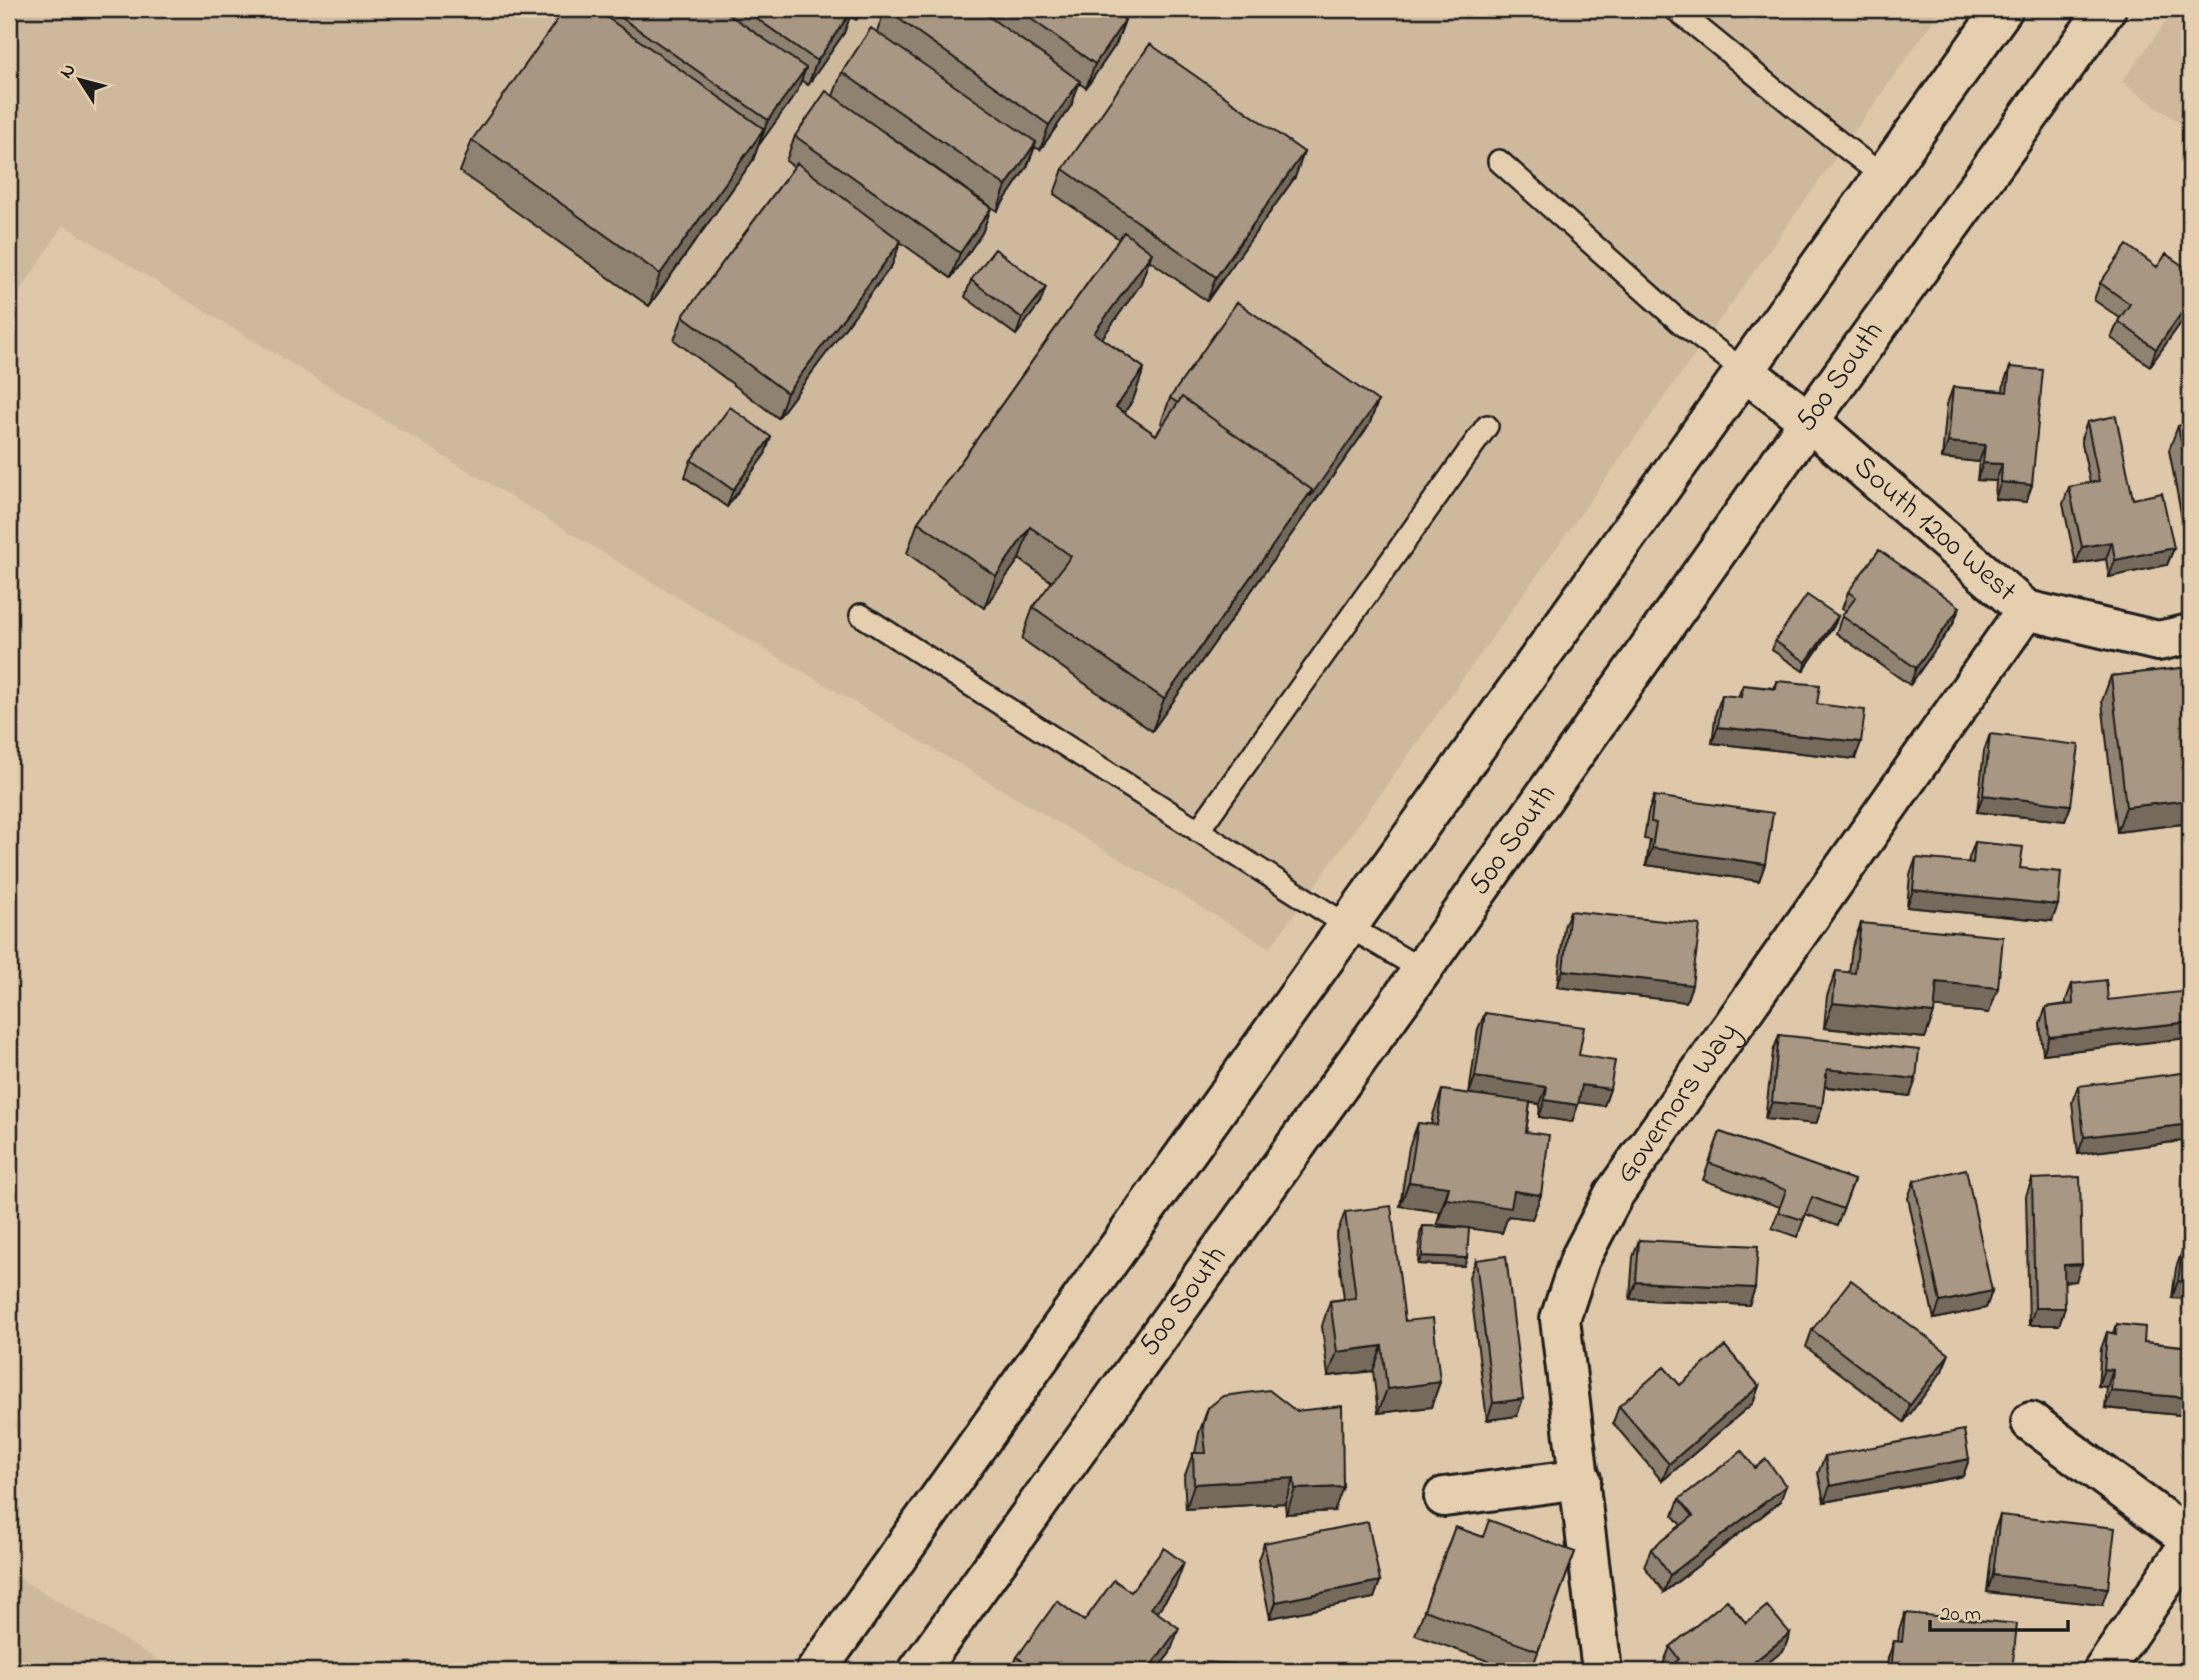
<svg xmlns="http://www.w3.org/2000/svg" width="2199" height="1680" viewBox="0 0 2199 1680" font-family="'Indie Flower',sans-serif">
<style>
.built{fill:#ceb99d}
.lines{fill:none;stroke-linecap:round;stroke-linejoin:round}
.lane-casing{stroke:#1c1c1c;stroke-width:26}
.street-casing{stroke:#1c1c1c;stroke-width:44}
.secondary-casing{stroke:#1c1c1c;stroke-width:44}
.lane{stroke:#e6cfaf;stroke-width:21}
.street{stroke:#e6cfaf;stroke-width:38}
.secondary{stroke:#e6cfaf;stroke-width:38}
.wall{fill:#908270;stroke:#1c1c1c;stroke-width:2}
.shaded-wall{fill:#766a5b;stroke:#1c1c1c;stroke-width:2}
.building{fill:#a89782;stroke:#1c1c1c;stroke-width:2}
.labels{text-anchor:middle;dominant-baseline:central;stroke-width:5;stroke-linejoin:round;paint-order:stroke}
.street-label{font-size:30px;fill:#1c1c1c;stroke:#e6cfaf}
</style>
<rect width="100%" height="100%" fill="#dec8a9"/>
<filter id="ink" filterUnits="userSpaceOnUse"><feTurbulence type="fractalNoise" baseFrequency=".0143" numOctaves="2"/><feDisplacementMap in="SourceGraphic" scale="14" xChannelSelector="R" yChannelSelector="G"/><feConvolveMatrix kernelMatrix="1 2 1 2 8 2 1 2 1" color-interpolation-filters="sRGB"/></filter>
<g filter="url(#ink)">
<path class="built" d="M9,9H1942L1270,948L663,589L63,225L9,309Z
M2175,9H2190V130L2122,82Z
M9,1572L177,1671H9Z"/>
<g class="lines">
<g class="lane-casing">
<path id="lane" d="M1675,9C1745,64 1811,123 1883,176
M1499,161L1681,323L1744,371
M861,615L1348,926L1422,970
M1198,831L1487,426"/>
</g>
<g class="street-casing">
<g id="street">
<path id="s1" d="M1744,371L1809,421L2026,610L2158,641L2190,634"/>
<path d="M2031,1422L2190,1539"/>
<path d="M1444,1497L1581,1479"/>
<path id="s2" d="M1602,1671L1560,1319L1580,1259L1614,1194L2026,610"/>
<path d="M2103,1671L2190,1543"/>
</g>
</g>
<g class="secondary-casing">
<g id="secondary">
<path d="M816,1671L2003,9"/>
<path id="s3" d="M918,1671L1422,970L1809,421L2106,9"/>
</g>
</g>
<use href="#lane" class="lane"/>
<use href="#street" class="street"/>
<use href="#secondary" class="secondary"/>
</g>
<path class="wall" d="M606,9H864L856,20L850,16L844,33L808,85L801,80L797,92L759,144L753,160L649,306L460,172L472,140L604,15Z
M885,9H1109L1125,20L1116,44L1086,88L1079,83L1071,106L1040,150L1035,147L1027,167L997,211L884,132L991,208L982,233L951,278L900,242L892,265L778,418L674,340L683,316L794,167L786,161L795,136L833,96L842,72L877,32Z
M1304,152L1295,177L1207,301L1149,260L1140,285L1102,338L1144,368L1133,400L1124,413L1156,435L1163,424L1161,423L1170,398L1378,401L1369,425L1152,731L1022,639L1033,607L1052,582L1019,559L984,608L907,553L918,522L1119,239L1054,194L1063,169Z
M2190,271V310L2150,366L2111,338L2120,318L2094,300L2100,283Z
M971,280L1040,303L1016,335L965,297Z
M2010,367L2032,485L2026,502L1995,499L1996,481L1977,480L1979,462L1942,458L1947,404L1953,387L2003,391L2004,383Z
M2087,422L2133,499L2174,548L2167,565L2109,577L2106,559L2076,564L2063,504L2069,487L2090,483L2081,439Z
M2190,423V561L2169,450L2178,426Z
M765,454L727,507L685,477L691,460Z
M1848,592L1953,624L1910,685L1836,633L1842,616L1846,611L1842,609Z
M1838,616L1835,624L1803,671L1772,650L1775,641Z
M2190,667V823L2117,832L2102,701L2111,676Z
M1777,681L1817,704L1855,759L1712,743L1716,712L1722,695L1738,697L1743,685L1774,688Z
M1990,734L2071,805L2065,821L1977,812L1984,751Z
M1654,796L1765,864L1759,881L1646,865L1650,840L1644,839L1648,813Z
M1975,842L2020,868L2052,921L1907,907L1910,875L1916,858L1968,863L1969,858Z
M2190,846V902L2183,863Z
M1570,911L1692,985L1686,1002L1557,987L1564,927Z
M1861,923L1989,1013L1935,1007L1925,1038L1824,1028L1827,996L1836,971L1849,973L1852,948Z
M2072,984L2108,1000L2188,1038L2043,1054L2040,1024L2046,1007L2066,1004V1000Z
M1485,1013L1579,1055L1610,1089L1604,1106L1579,1102L1572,1122L1539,1117L1540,1104L1530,1103L1526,1132L1541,1195L1532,1219L1508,1216L1502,1233L1469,1228L1464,1266L1418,1264L1420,1234L1423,1226L1464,1228L1437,1224L1440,1212L1400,1206L1409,1147L1418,1123L1431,1125L1433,1115L1442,1090L1469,1094L1478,1029Z
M1779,1035L1916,1079L1910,1096L1824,1087L1822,1107L1816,1124L1765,1119L1773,1052Z
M2078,1086L2190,1140L2078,1154L2072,1102Z
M1720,1132L1854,1180L1837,1226L1806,1214L1797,1237L1772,1228L1780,1207L1703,1180Z
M2032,1179L2076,1281L2064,1282L2059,1325H2029L2026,1196Z
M1914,1181L1992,1291L1986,1308L1934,1319L1908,1198Z
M1345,1212L1440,1382L1431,1407L1378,1413L1373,1371L1328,1376L1322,1326L1330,1301L1344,1299L1336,1236Z
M1639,1240L1755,1288L1749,1305L1630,1299L1633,1257Z
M2182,1251L2190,1252V1299L2172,1298L2176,1268Z
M1476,1260L1517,1416L1487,1420L1469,1277Z
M2117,1324L2144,1342L2190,1347V1416L2105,1408L2107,1387L2098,1386L2101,1349L2107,1332L2114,1333Z
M1812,1330L1942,1371L1904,1422L1806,1347Z
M1759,1386L1753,1403L1662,1481L1613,1423L1619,1406Z
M1208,1408L1334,1511L1286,1514L1285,1503L1186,1509L1184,1478L1193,1453H1195L1199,1433Z
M1825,1456L1969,1459L1963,1476L1824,1502L1818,1473Z
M1679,1499L1780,1502L1664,1592L1644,1566L1651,1549L1681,1525L1673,1516Z
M2000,1515L2102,1605L1987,1592L1994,1532Z
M1455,1527L1483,1537L1575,1552L1531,1671H1516L1415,1635Z
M1264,1543L1380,1581L1374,1598L1270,1618L1258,1560Z
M1175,1587L1157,1612L1170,1653L1156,1671H1011L1017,1657L1084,1621L1131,1592Z
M1905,1613L2012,1671H1887L1888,1658L1894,1641L1898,1642L1899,1630Z
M2190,1622V1671H2180L2183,1641Z
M1746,1623L1790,1633L1784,1650L1758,1671H1668L1663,1664L1670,1647Z"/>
<path class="shaded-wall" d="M853,9L844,33L808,85L817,61Z
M860,9H864L856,20Z
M1125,20L1116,44L1086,88L1095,64Z
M806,68L797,92L759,145L768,120Z
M1080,81L1071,106L1040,150L1049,125Z
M764,129L753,160L649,306L660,274Z
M1036,142L1027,167L997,211L1006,186Z
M1304,152L1295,177L1207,301L1216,277Z
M991,208L982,233L951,278L960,253Z
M901,241L892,265L778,418L787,393Z
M1152,253L1140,285L1083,365L1094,333Z
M1046,287L1040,303L1016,335L1022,318Z
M2190,301V310L2150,366L2156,349Z
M1144,368L1133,400L1105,439L1116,407Z
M1378,401L1369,425L1152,731L1164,699L1312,490Z
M771,437L765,454L727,507L733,490Z
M1948,442L1985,445L1979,462L1942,458Z
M1983,463L2002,464L1996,481L1977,480Z
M2001,482L2032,485L2026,502L1995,499Z
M1030,527L1019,559L984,608L996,576Z
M2112,542L2106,559L2076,564L2082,547Z
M2174,548L2167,565L2109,577L2115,560Z
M1960,607L1953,624L1910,685L1916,668Z
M1838,616L1835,624L1803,671L1806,662Z
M1718,727L1861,742L1855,759L1712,743Z
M1983,795L2071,805L2065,821L1977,812Z
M2190,800V823L2117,832L2126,807Z
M1652,848L1765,864L1759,881L1646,865Z
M1913,890L2058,905L2052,921L1907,907Z
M1563,970L1692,985L1686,1002L1557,987Z
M1937,982L1998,988L1989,1013L1928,1007Z
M1833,1003L1934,1013L1925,1038L1824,1028Z
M2190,1022V1031L2188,1038L2043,1054L2049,1037Z
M1827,1069L1916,1079L1910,1096L1820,1086Z
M1475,1077L1547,1087L1540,1104L1469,1094Z
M1582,1085L1610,1089L1604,1106L1576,1102Z
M1545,1100L1578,1105L1572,1122L1539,1117Z
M1772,1102L1822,1107L1816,1124L1765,1119Z
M2190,1124V1140L2078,1154L2084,1137Z
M1409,1182L1449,1187L1440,1212L1400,1206Z
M1514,1191L1541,1195L1532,1219L1508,1216L1502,1233L1437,1224L1446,1199Z
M1422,1256L1467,1258L1464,1266L1418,1264Z
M2082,1264L2076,1281L2058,1282L2064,1265Z
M2178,1281L2190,1282V1299L2172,1298Z
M1636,1282L1755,1288L1749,1305L1630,1299Z
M1992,1291L1986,1308L1934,1319L1940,1302Z
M2035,1308H2065L2059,1325H2029Z
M1382,1346L1373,1371L1328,1376L1337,1352Z
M1949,1354L1942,1371L1904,1422L1910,1405Z
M2104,1369L2113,1370L2107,1387L2098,1386Z
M1440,1382L1431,1407L1378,1413L1387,1389Z
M1759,1386L1753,1403L1662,1481L1669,1464Z
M2111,1391L2190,1398V1416L2105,1408Z
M1523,1399L1517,1416L1487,1420L1493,1403Z
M1969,1459L1963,1476L1824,1502L1830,1486Z
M1294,1478L1285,1503L1186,1509L1194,1484Z
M1786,1486L1780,1502L1664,1592L1670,1575Z
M1343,1487L1334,1511L1286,1514L1295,1489Z
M1184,1563L1175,1587L1142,1633L1151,1608Z
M1993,1575L2108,1588L2102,1605L1987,1592Z
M1380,1581L1374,1598L1270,1618L1276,1602Z
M1179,1628L1170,1653L1156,1671H1147Z
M1790,1633L1784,1650L1758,1671H1743Z"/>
<path class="building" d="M565,9H595L764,129L660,274L472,140Z
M609,9H721L806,68L768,120Z
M743,9H853L817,61Z
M885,9H978L1080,81L1049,125Z
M1017,9H1109L1125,20L1095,64Z
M871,28L1036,142L1006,186L842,72Z
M1150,44L1304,152L1216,277L1063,169Z
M826,91L991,208L960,253L795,136Z
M797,163L901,241L787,393L683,316Z
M1124,232L1152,253L1094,333L1144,368L1116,407L1156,435L1182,397L1312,490L1164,699L1033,607L1071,556L1030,527L996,576L918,522Z
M2127,245L2157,267L2166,254L2190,271V301L2156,349L2118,321L2130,304L2100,283Z
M995,249L1046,287L1022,318L971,280Z
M1237,302L1378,401L1310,497L1312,490L1182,397L1178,403L1170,398Z
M2010,367L2043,370L2032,485L2001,482L2002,464L1983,463L1985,445L1948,442L1953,387L2007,392Z
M730,407L771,437L733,490L691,460Z
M2116,416L2133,499L2162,493L2174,548L2115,560L2112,542L2082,547L2069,487L2099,481L2087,422Z
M2190,423V490L2178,426Z
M1879,550L1960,607L1916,668L1842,616L1856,597L1848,592Z
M1807,595L1838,616L1806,662L1775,641Z
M2190,667V800L2126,807L2111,676Z
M1777,681L1820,685L1817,704L1865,710L1861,742L1718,727L1722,695L1741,697L1743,685L1776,689Z
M1990,734L2079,745L2071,805L1983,795Z
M1654,796L1773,813L1765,864L1652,848L1656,823L1651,822Z
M1975,842L2023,847L2020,868L2061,872L2058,905L1913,890L1916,858L1973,863Z
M1570,911L1700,925L1692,985L1563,970Z
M1861,923L2003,937L1998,988L1937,982L1934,1013L1833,1003L1836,971L1855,973Z
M2106,980L2108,1000L2190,991V1022L2049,1037L2046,1007L2073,1004L2072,984Z
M1485,1013L1584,1027L1579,1055L1615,1061L1610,1089L1582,1085L1578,1105L1545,1100L1547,1087L1475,1077Z
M1779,1035L1919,1050L1916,1079L1827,1069L1822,1107L1772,1102Z
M2190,1072V1124L2084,1137L2078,1086Z
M1442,1090L1530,1102L1526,1132L1549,1135L1541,1195L1514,1191L1511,1208L1446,1199L1449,1187L1409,1182L1418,1123L1437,1125Z
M1720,1132L1854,1180L1843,1209L1812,1197L1803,1220L1778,1212L1786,1190L1709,1163Z
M1966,1169L1992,1291L1940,1302L1914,1181Z
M2080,1177L2082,1264L2064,1265L2065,1308H2035L2032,1179Z
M1391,1206L1405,1321L1433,1318L1440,1382L1387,1389L1382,1346L1337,1352L1330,1301L1356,1298L1345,1212Z
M1423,1226L1469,1228L1467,1258L1422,1256Z
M1639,1240L1758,1246L1755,1288L1636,1282Z
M2182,1251L2190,1252V1282L2178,1281Z
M1506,1256L1523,1399L1493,1403L1476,1260Z
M1851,1280L1949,1354L1910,1405L1812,1330Z
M2117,1324L2145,1327L2144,1342L2190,1347V1398L2111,1391L2113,1370L2104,1369L2107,1332L2116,1334Z
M1725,1346L1759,1386L1669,1464L1619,1406L1664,1367L1680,1385Z
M1269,1390L1296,1411L1342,1406L1343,1487L1295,1489L1294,1478L1194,1484L1193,1453H1206L1203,1426L1208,1408L1223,1396Z
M1964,1430L1969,1459L1830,1486L1825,1456Z
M1742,1451L1755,1468L1766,1459L1786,1486L1670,1575L1651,1549L1693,1516L1679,1499Z
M2000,1515L2115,1528L2108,1588L1993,1575Z
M1489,1520L1575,1552L1538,1651L1424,1610L1455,1527L1483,1537Z
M1368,1522L1380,1581L1276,1602L1264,1543Z
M1164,1548L1184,1563L1151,1608L1179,1628L1147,1671H1037L1017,1657L1057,1601L1084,1621L1114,1580L1131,1592Z
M1727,1600L1746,1623L1767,1606L1790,1633L1743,1671H1673L1670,1667L1679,1659L1670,1647Z
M1905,1613L2017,1624L2012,1671H1891L1894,1641L1902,1642Z
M2190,1634V1671H2186Z
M1202,1662L1235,1664V1671H1201Z"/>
</g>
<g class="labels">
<g class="street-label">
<text stroke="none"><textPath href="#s3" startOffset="1589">500 South</textPath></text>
<text stroke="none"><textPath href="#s1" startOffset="248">South 1200 West</textPath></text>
<text stroke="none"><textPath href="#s3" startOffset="1022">500 South</textPath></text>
<text stroke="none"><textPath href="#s2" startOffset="602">Governors Way</textPath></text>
<text stroke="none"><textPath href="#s3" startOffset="455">500 South</textPath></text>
</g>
</g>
<rect width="2199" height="1680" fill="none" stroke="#e6cfaf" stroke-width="35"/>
<rect x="18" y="18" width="2164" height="1645" fill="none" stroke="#1c1c1c" stroke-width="2.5" filter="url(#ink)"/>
<g transform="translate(80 80) rotate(306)" stroke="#e6cfaf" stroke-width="5" paint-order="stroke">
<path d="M0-5L12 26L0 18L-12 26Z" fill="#1c1c1c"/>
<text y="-10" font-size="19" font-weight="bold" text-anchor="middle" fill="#1c1c1c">N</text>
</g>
<path d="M1930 1620v10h138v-10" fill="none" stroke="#1c1c1c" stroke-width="3.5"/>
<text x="1940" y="1620" font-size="21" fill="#1c1c1c" stroke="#e6cfaf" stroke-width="5" paint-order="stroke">20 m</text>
</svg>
